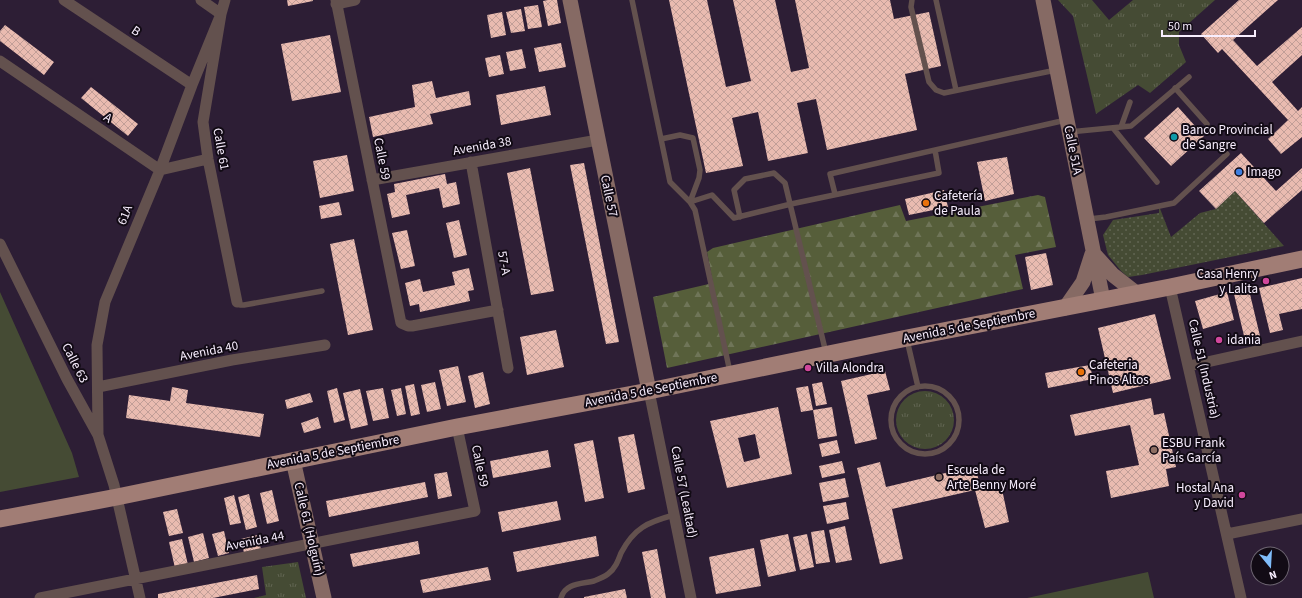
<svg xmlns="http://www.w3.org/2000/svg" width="1302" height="598" viewBox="0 0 1302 598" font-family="'Source Sans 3',sans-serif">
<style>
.grass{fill:url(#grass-tufts)}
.forest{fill:url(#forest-firs)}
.park{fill:url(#park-dots)}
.garden{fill:#454b34}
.building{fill:url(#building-cross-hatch);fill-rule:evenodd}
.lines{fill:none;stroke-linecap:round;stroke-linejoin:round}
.lane{stroke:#63514e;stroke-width:5.5}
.street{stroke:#63514e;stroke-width:11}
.secondary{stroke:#866a64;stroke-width:15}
.primary{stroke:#a17d75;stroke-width:17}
.culture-dot{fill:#0f9aa8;stroke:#120b15;stroke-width:1.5}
.shop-dot{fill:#3f7fe0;stroke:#120b15;stroke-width:1.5}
.food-dot{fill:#e8710a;stroke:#120b15;stroke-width:1.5}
.hotel-dot{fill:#d1479c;stroke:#120b15;stroke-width:1.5}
.education-dot{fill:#8d6e63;stroke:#120b15;stroke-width:1.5}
.labels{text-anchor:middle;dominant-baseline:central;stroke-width:4;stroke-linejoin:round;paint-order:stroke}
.street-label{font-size:13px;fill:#f8eefe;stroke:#120b15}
.poi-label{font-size:13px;fill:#f8eefe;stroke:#120b15;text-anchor:start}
</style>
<defs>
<pattern id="grass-tufts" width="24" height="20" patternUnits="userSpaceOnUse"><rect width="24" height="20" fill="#454b34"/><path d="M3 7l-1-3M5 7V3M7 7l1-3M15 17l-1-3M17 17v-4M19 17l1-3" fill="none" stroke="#616552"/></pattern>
<pattern id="forest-firs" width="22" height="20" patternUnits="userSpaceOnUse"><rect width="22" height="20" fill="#565e3a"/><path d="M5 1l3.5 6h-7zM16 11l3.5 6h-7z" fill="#6f7558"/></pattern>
<pattern id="park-dots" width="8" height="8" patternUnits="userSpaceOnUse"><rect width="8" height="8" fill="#454b34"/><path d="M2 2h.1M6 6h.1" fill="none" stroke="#616552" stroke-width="1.8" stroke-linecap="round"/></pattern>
<pattern id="building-cross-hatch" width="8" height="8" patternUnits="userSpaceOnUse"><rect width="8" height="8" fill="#e9bbb0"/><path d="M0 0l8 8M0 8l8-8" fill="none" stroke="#c19e97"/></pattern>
</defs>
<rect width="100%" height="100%" fill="#2d1e35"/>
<path class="grass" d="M1058,0H1092L1109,20L1133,0H1215L1179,32V45L1186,62L1150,93L1138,85L1096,114L1073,16Z
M896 420a29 29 0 1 1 58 0a29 29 0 1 1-58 0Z
M298,562L306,598H254L266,595L262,567Z"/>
<path class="forest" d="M1038,195L1045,197L1056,247L1015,255L1023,289L667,368L653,297L713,283L707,252L713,248L900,205L906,221Z"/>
<path class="park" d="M1235,191L1284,246L1142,275L1128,277L1121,271L1108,255L1103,235L1113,220L1159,213V206L1171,237L1200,213L1216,209Z"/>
<path class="garden" d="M0,292L72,453L79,477L0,492Z
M1148,572L1154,598H1027Z"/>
<path class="building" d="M287,0H313V1L288,6Z
M548,0H557L561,23L548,26L543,1Z
M669,0H707L726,87L751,81L733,0H775L791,72L809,68L795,0H890L894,19L929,12L941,66L905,74L917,130L827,150L816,99L797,103L808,153L768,161L758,112L732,118L743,166L706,173Z
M1239,0H1278L1233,40L1257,66L1302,27V55L1272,82L1298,111L1302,107V137L1281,154L1268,139L1288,120L1222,49L1218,53L1201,34Z
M538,5L542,27L528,29L524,7Z
M521,9L525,31L511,33L506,12Z
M502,12L506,35L491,38L487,15Z
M5,25L54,62L44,75L0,41V31Z
M330,35L341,92L292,101L281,44Z
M561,43L566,67L539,72L534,48Z
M522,49L526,68L510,71L506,52Z
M500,55L504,74L489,77L485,58Z
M432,81L436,98L469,91L471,105L430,114L433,124L373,137L369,117L415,107L412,85Z
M545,86L551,115L501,125L496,95Z
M91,87L138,124L128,136L81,98Z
M1178,107L1204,136L1171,166L1144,138Z
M1241,153L1276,191L1302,168V190L1264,223L1235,191L1216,209L1199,191Z
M347,155L354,191L320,198L313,161Z
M1007,157L1014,194L985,201L977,162Z
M584,163L619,342L606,344L570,165Z
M530,168L554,291L531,295L507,173Z
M445,174L447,184L456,182L460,204L443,208L439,188L406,195L410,214L392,218L387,194L395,192L394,184Z
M944,190L948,207L909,215L905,199Z
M339,202L342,215L321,219L319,206Z
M459,220L467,255L454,258L446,223Z
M407,230L415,266L401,269L392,233Z
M354,239L373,330L348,335L330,244Z
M1046,253L1053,285L1031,290L1025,257Z
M469,268L474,290L468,291L470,301L420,312L419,304L410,306L405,283L420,279L423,292L455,285L452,272Z
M1302,278V309L1279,314L1283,330L1270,333L1259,288Z
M1249,290L1260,336L1245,340L1234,294Z
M1227,292L1234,320L1203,329L1195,301Z
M1155,314L1171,379L1113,393L1098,328Z
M556,330L564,367L527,375L520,337Z
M1090,365L1093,379L1048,388L1045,373Z
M458,366L466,402L447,406L439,370Z
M885,371L890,390L867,395L877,439L855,444L841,381Z
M483,372L490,404L475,408L468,376Z
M435,382L441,409L427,412L421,385Z
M822,382L827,404L816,406L812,384Z
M414,384L420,414L411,416L405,386Z
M808,386L813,410L832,407L837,436L818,439L813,410L801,412L796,388Z
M172,387L188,390L186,403L264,414L260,437L126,418L129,395L170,401Z
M337,388L345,420L334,423L327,391Z
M383,388L389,418L373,421L366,391Z
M401,388L406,414L397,416L391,390Z
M360,389L368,425L351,429L343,393Z
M310,393L313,402L287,409L285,400Z
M1151,398L1154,415L1164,413L1176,467L1166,469L1169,486L1111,498L1106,471L1139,465L1130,425L1075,436L1070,415Z
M778,407L792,474L727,488L710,421ZM755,434L760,458L744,462L738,438Z
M318,417L321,428L304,433L301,423Z
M634,434L645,489L628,493L618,437Z
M593,440L604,498L585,502L574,444Z
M837,440L840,453L822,457L819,444Z
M548,450L551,467L493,478L490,461Z
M842,461L845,473L822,478L819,466Z
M880,462L886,487L975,466L980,485L1000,480L1009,522L985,528L975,490L892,509L903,559L880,564L857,468Z
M447,472L452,496L438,499L434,474Z
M845,478L849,497L823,502L819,483Z
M425,482L428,497L329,517L326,501Z
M272,490L279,521L267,524L260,493Z
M249,494L257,527L246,530L238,497Z
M234,495L241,523L230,525L224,498Z
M557,501L561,520L502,532L498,512Z
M846,502L849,519L827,524L823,506Z
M177,509L183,533L169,536L163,512Z
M845,526L852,560L836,563L829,530Z
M824,530L830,562L816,564L811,532Z
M224,531L229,553L218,556L212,534Z
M203,533L209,558L194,562L188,537Z
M788,534L796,571L768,577L760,540Z
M807,534L814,567L800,570L793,537Z
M257,535L261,549L244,553L241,539Z
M596,536L599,556L517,572L513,552Z
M182,539L188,565L175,568L169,542Z
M418,541L420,554L353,567L350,554Z
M754,548L761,586L716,594L709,557Z
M657,549L666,598H651L642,552Z
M488,567L491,580L423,593L420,580Z
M257,575L259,589L213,598H158V594Z
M625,589L627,598H584V597Z"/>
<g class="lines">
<path class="lane" d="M632,0L670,182L690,202L695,210L730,372
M912,0L911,7L929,82L936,90L944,93L1056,70
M936,0L956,90
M1175,88L1207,124
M1121,127L1130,102
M1113,128L1157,182
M1069,132L1131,126L1189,77
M661,139L680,135L693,138L700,170L699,178L690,202
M835,194L830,174L1066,120
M690,202L712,195L734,218L791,204L939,173L935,150
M740,217L734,190L745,179L774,173L785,183L826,353
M1089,219L1106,217L1174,203L1227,154
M237,302L240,305H244L322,291
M907,340L918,387
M891 420a34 34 0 1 1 68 0a34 34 0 1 1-68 0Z
M561,598C565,583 581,584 594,581C599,579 604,577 608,574C615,569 618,561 621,553C634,528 648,522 674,515"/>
<path class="street" d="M64,0L192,85
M201,0L221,14
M225,0L221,14L203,122L208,159L237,302
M336,0L401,323L408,326H412L498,310
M336,4L355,0
M0,61L160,170L208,159
M471,162L508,368
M372,180L598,140
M0,244L67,379L98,435L114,485L140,598
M1170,287L1241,598
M1189,366L1302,341
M98,387L232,360L325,345
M649,391L691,598
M98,435L97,345L105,302L160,170L192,85L221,14
M1227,534L1302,519
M40,598L475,511L457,427"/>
<path class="secondary" d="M570,0L649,391
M1043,0L1103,300
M1094,254L1113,275L1136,293
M1065,308L1083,282L1092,254
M293,460L324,598"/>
<path class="primary" d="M0,519L117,497L457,427L649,391L907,338L1170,287L1302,259"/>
</g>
<circle class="culture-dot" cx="1174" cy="137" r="4"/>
<circle class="shop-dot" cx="1239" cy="172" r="4"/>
<g class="food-dot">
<circle cx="926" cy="203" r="4"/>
<circle cx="1081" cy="372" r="4"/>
</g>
<g class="hotel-dot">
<circle cx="1266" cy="281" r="4"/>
<circle cx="1219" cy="340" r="4"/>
<circle cx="808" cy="368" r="4"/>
<circle cx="1242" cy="495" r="4"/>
</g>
<g class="education-dot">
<circle cx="1154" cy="450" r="4"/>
<circle cx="939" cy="477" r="4"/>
</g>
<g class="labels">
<g class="street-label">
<text transform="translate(136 31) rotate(34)">B</text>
<text transform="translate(108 118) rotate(34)">A</text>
<text transform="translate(482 146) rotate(-10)">Avenida 38</text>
<text transform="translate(221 149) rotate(80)">Calle 61</text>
<text transform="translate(1073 150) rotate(79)">Calle 51A</text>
<text transform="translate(382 159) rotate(79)">Calle 59</text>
<text transform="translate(609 196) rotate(78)">Calle 57</text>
<text transform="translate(125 215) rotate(-68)">61A</text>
<text transform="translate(504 263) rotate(80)">57-A</text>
<text transform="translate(969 326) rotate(-11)">Avenida 5 de Septiembre</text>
<text transform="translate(209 351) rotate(-11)">Avenida 40</text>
<text transform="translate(75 363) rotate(63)">Calle 63</text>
<text transform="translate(1204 369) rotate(77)">Calle 51 (Industria)</text>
<text transform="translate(651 390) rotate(-11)">Avenida 5 de Septiembre</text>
<text transform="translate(333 452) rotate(-11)">Avenida 5 de Septiembre</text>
<text transform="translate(480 466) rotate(78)">Calle 59</text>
<text transform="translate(684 492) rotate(79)">Calle 57 (Lealtad)</text>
<text transform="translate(309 529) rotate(77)">Calle 61 (Holguín)</text>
<text transform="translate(255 541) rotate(-11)">Avenida 44</text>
</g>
<g class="poi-label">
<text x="1182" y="130">Banco Provincial<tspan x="1182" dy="15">de Sangre</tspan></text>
<text x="1247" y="172">Imago</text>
<text x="934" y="196">Cafetería<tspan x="934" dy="15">de Paula</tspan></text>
<text x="1258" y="274" text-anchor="end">Casa Henry<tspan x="1258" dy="15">y Lalita</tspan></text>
<text x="1227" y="340">idania</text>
<text x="1089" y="365">Cafeteria<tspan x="1089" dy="15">Pinos Altos</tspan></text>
<text x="816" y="368">Villa Alondra</text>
<text x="1162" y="443">ESBU Frank<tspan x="1162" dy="15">País García</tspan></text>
<text x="947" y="470">Escuela de<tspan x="947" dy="15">Arte Benny Moré</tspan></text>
<text x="1234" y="488" text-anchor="end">Hostal Ana<tspan x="1234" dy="15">y David</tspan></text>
</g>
</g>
<g transform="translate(1270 566) rotate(162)"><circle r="19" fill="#120b15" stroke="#6e6672"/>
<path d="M0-3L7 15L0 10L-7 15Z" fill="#80bdfa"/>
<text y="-6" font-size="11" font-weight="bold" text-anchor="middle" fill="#f8eefe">N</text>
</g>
<path d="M1162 30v6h93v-6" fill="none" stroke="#f8eefe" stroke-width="2"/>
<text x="1168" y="30" font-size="12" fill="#f8eefe" stroke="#120b15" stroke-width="3" paint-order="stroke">50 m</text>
</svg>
